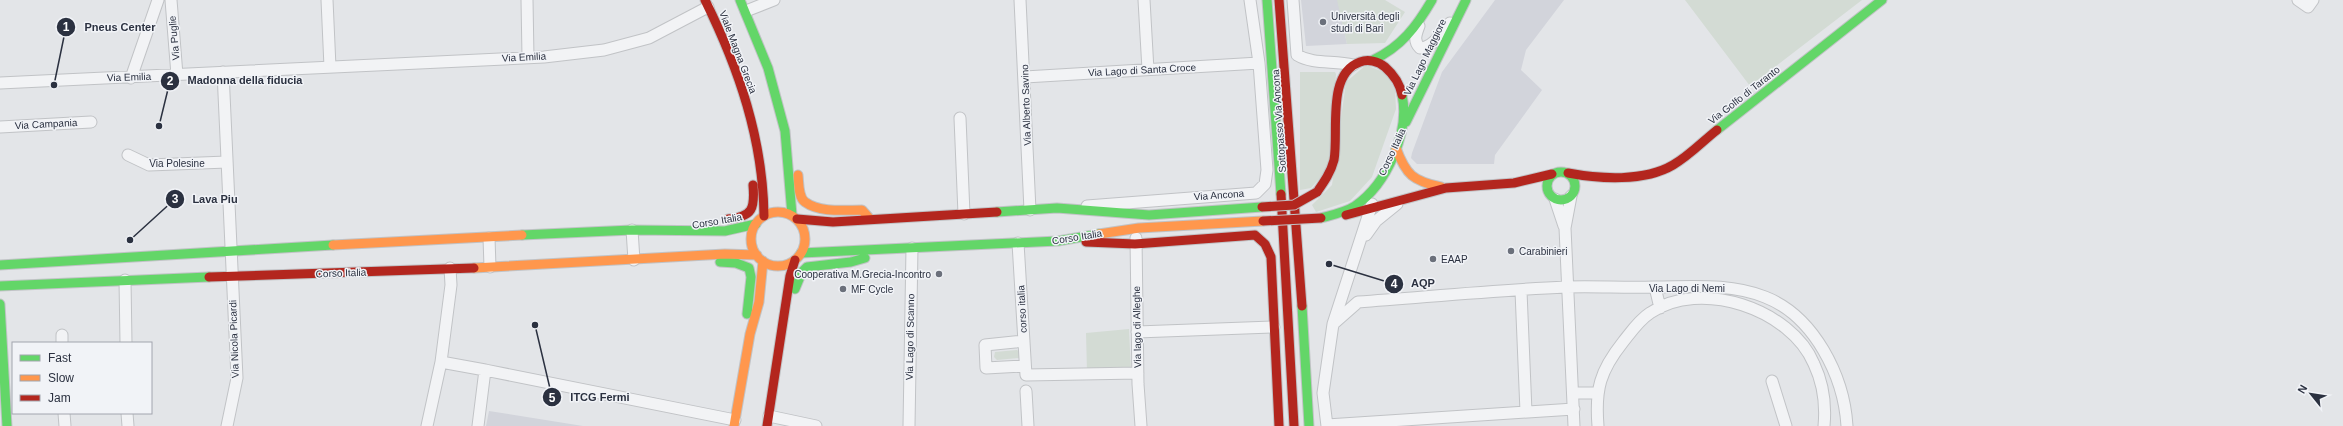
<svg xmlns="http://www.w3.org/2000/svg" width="2343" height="426" viewBox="0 0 2343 426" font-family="Arial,sans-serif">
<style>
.built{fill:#d2d4db}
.green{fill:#d3dbd4}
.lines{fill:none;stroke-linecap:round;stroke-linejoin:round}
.street-casing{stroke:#c1c3c6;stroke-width:13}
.fast-casing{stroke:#c1c3c6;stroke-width:11}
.slow-casing{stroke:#c1c3c6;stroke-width:11}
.jam-casing{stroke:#c1c3c6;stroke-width:11}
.street{stroke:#f2f3f5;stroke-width:11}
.fast{stroke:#63d668;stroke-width:9}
.slow{stroke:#ff974d;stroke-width:9}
.jam{stroke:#b3261e;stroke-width:9}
.jam-bridge-casing{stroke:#c1c3c6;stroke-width:11;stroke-linecap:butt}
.jam-bridge{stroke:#b3261e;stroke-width:9}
.poi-dot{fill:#6b707b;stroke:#f1f3f7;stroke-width:1.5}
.labels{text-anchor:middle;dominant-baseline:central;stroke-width:3;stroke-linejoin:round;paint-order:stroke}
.poi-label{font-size:10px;fill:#2b3140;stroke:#f1f3f7;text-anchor:start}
.street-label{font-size:10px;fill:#2b3140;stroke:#f1f3f7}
.leader{fill:none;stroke:#2b3140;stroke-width:1.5}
.callout-dot{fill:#2b3140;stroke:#f1f3f7;stroke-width:1.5}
.mark-label{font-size:12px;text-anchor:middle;font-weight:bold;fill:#fff}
.callout-label{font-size:11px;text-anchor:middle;font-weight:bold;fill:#2b3140;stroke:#f1f3f7;stroke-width:3;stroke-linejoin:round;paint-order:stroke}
</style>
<rect width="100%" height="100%" fill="#e3e5e8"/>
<path class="built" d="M1301,0H1338L1347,44L1306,46Z
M1495,0H1564L1526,50L1521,70L1542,90L1495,155L1494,164H1417L1411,158L1412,153L1442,72Z
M489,411L583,426H486Z"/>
<path class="green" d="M1337,0H1385L1405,12L1385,43L1347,44Z
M1685,0H1862L1750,86Z
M1366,65L1386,73L1395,90L1396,109L1372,177L1350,201L1316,212L1312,205L1332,185L1346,82Z
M1300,72H1335L1336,74L1328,169L1311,188L1300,190Z
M1129,329L1131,371L1087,372L1086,333Z
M1017,350L1020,352L1019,358L997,360L994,357L995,352Z"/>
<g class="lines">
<g class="street-casing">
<path id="street" d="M171,0L177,75
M327,0L330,67
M527,0L528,57
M1020,0L1030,210
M1144,0L1148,70
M1293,0L1297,55C1314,65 1334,60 1353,65
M2298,0L2308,7L2313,0
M746,11L774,0
M1419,26C1416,34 1413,41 1420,48C1433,48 1442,32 1450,23
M223,72L237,378L227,426
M1025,77L1259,63
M131,78L158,0
M0,83L544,57L604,50L649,38L708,7
M960,118L964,214
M0,127L91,122
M128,155L149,165L227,162
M1571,196L1565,228L1574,426
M1555,199L1564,226
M1087,206L1256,193L1265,184L1267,170L1259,63L1250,0
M632,230L634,260
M1366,235L1376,221L1397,204
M489,238L490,267
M1136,238L1138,384L1141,426
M1018,243L1026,375L1138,373
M450,268L451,285L441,362L485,370L478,426
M125,280L126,343
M1655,287L1660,308
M1521,291L1526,412
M1333,324L1358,302C1427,297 1497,290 1566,287C1596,286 1625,288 1654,287C1692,287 1729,283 1765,297C1814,316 1844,376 1847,426
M1137,332L1274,327
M62,335V343
M1024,341L985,345L986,368L1025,366
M485,370L735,420
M1772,381L1786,426
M1026,391L1028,426
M1573,393H1597
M64,413L65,426
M127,413L128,426
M769,416L816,426
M1327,425L1574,409
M427,426L441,362
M909,426L912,248
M1327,426L1323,393L1333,324L1372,204
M1598,426C1595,389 1600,371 1623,342C1631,332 1639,320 1650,313C1700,278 1791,309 1814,364C1823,383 1826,405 1824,426"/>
</g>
<g class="fast-casing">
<path id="fast" d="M740,0L768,68L785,131L792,215
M1267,0L1281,194
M1373,60C1401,47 1417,26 1432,0
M1406,122L1466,0
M1717,130L1882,0
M1547 186a14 14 0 1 1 28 0a14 14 0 1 1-28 0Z
M997,212L1057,208L1149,215L1262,207
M1321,218C1332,215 1346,212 1355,206C1387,184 1410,132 1402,95
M522,235L632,230L725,231L756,224
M801,253L1058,241L1099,234
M720,262L736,263L749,268L751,277L747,314
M0,265L333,245
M0,286L209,277
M795,289L802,272L807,267L851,262L865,258
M0,304L7,426
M1302,306L1309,426"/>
</g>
<g class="slow-casing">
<path id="slow" d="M1396,148C1406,175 1413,181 1441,187
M798,175C799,183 798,197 805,202C820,213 845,210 862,210L870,219
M751 239a27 27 0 1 1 54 0a27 27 0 1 1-54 0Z
M1099,234L1139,228L1263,221
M333,245L522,235
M474,268L725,254L757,255
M734,426L750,334L759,302L763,261"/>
</g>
<g class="jam-casing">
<path id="jam" d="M705,0C739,69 763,139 764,216
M1279,0L1302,306
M1568,173C1600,179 1644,182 1673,165C1689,156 1703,141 1717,130
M1317,192C1324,182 1331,172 1334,160C1339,132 1326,74 1360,62C1368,59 1378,61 1385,67C1393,74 1400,84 1402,95
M1281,194L1294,426
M1346,215L1446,188L1514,183L1552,174
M728,219C753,217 755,208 753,185
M797,219L833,222L997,212
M1086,242L1135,244L1255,235L1265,244L1271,257L1279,426
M209,277L474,268
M767,426L790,276L795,260"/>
</g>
<use href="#street" class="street"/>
<use href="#fast" class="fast"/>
<use href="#slow" class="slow"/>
<use href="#jam" class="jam"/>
<g class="jam-bridge-casing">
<path id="jam-bridge" d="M1262,207L1294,205L1317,192
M1263,221L1321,218"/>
</g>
<use href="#jam-bridge" class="jam-bridge"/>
</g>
<g class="poi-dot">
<circle cx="1323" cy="22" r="4"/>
<circle cx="1511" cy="251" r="4"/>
<circle cx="1433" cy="259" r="4"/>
<circle cx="939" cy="274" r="4"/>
<circle cx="843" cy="289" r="4"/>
</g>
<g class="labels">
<g class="poi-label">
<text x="1331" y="16">Università degli<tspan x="1331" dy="12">studi di Bari</tspan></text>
<text x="1519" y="251">Carabinieri</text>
<text x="1441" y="259">EAAP</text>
<text x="931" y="274" text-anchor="end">Cooperativa M.Grecia-Incontro</text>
<text x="851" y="289">MF Cycle</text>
</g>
<g class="street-label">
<text transform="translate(174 38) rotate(-95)">Via Puglie</text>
<text transform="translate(738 52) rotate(69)">Viale Magna Grecia</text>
<text transform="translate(524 57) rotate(-3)">Via Emilia</text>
<text transform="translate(1425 57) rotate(-64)">Via Lago Maggiore</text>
<text transform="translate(1142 70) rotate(-3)">Via Lago di Santa Croce</text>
<text transform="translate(129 77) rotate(-2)">Via Emilia</text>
<text transform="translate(1744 95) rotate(-38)">Via Golfo di Taranto</text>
<text transform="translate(1026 105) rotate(-92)">Via Alberto Savino</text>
<text transform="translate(1279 121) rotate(-94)">Sottopasso Via Ancona</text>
<text transform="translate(46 124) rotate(-3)">Via Campania</text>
<text transform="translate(1392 152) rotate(-65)">Corso Italia</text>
<text x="177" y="163">Via Polesine</text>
<text transform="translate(1219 195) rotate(-4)">Via Ancona</text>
<text transform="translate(717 221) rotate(-10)">Corso Italia</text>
<text transform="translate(1077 237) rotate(-9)">Corso Italia</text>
<text transform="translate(341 273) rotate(-2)">Corso Italia</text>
<text x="1687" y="288">Via Lago di Nemi</text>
<text transform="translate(1022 309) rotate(-93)">corso italia</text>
<text transform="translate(1137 327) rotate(-91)">Via lago di Alleghe</text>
<text transform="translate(910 337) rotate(-89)">Via Lago di Scanno</text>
<text transform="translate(234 339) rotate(-92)">Via Nicola Picardi</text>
</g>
</g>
<path class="leader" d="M54 85L66 27M159 126L170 81M130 240L175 199M1329 264L1394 284M535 325L552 397"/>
<g class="callout-dot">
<circle cx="54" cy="85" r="4"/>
<circle cx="159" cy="126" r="4"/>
<circle cx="130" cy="240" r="4"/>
<circle cx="1329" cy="264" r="4"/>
<circle cx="535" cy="325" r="4"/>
<circle cx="66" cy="27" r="10"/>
<circle cx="170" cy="81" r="10"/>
<circle cx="175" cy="199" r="10"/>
<circle cx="1394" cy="284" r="10"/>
<circle cx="552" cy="397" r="10"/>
</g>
<g class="mark-label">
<text x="66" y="31">1</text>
<text x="170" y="85">2</text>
<text x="175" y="203">3</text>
<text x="1394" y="288">4</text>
<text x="552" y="402">5</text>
</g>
<g class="callout-label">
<text x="120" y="31">Pneus Center</text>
<text x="245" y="84">Madonna della fiducia</text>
<text x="215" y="203">Lava Piu</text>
<text x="1423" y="287">AQP</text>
<text x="600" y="401">ITCG Fermi</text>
</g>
<rect x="12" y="342" width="140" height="72" fill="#f1f3f7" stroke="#a2a5ae"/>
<rect x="20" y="355" width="20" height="6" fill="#63d668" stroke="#a2a5ae"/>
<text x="48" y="362" font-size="12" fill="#2b3140">Fast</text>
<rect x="20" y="375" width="20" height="6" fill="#ff974d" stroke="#a2a5ae"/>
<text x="48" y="382" font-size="12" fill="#2b3140">Slow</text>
<rect x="20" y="395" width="20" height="6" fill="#b3261e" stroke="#a2a5ae"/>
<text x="48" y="402" font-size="12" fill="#2b3140">Jam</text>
<g transform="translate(2311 394) rotate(300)" stroke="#f1f3f7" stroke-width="3" paint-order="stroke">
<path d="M0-3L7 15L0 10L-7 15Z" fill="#2b3140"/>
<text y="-6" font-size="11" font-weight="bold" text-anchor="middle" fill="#2b3140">N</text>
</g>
</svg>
